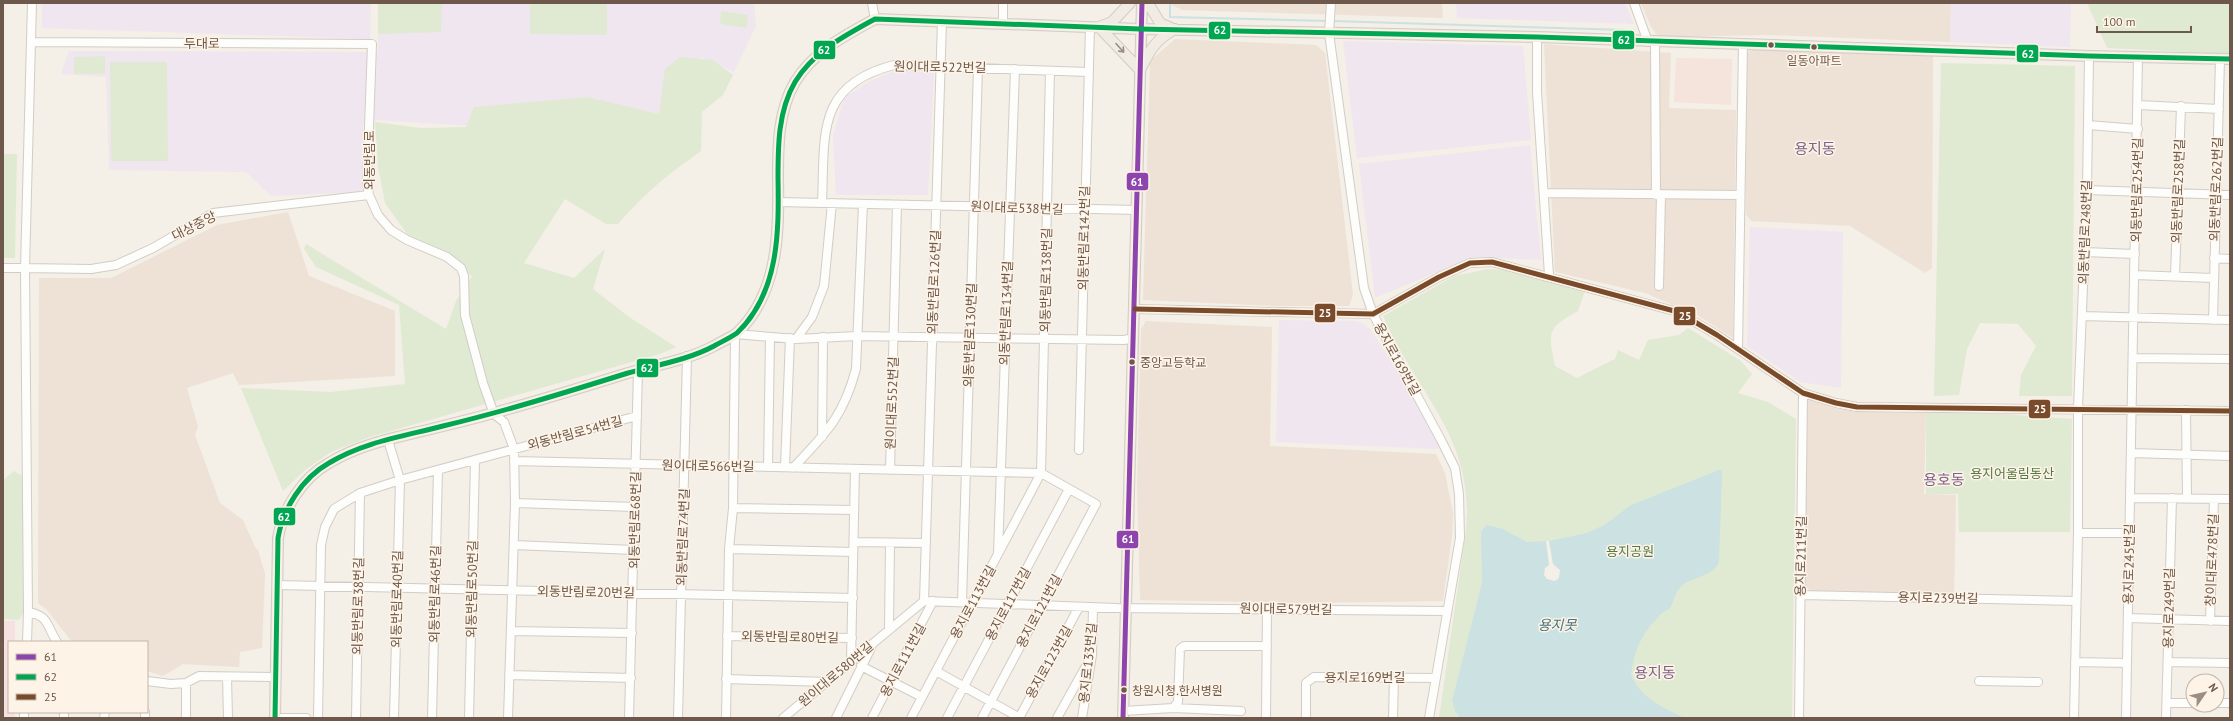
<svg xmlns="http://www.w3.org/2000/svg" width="2233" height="721" viewBox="0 0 2233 721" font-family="'PT Sans','Noto Sans KR',sans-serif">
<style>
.residential{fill:#ede2d5}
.commercial{fill:#f4e4db}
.education{fill:#f0e6ef}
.medical{fill:#f5e1e0}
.green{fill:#e0ead3}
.water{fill:#cbe1e2}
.pier{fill:#f4efe7}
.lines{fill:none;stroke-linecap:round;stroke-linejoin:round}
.stream{stroke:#cbe1e2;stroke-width:2}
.minor-casing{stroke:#d3ccc6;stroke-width:10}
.major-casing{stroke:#d3cbc5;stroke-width:12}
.minor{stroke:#fdfdfb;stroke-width:8}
.major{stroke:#f0ece4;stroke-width:10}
.bus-1-casing{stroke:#fdf4e7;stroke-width:8}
.bus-2-casing{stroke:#fdf4e7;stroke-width:8}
.bus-3-casing{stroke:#fdf4e7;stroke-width:8}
.bus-1{stroke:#8e44ad;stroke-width:5}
.bus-2{stroke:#00a651;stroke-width:5}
.bus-3{stroke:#7a4b2a;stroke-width:5}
.oneway{stroke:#9c8c81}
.bus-dot{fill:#6e584b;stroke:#fdf4e7;stroke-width:1.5}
.labels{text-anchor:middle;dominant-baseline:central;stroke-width:3;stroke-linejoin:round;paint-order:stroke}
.bus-label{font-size:12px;fill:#6e584b;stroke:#fdf4e7;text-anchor:start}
.street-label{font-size:13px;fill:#6e584b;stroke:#fdf4e7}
.park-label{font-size:13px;fill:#567947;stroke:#fdf4e7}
.water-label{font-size:14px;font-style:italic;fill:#477680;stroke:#fdf4e7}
.quarter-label{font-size:15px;fill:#7d638b;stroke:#fdf4e7}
.line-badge{stroke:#fdf4e7;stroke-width:1.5}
.badge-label{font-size:11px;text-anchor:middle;font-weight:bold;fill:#fff}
</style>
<rect width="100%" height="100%" fill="#f4efe7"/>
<path class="residential" d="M1168,3H1442L1443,18L1182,10Z
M1641,3H1951L1950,42L1769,35L1663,37L1656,34L1651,27Z
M1175,39L1316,45L1325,53L1353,295L1349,306H1275L1143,300L1150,61Z
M1544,44L1671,53L1669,108L1736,110L1733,338L1697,315L1645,293L1555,272Z
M1752,50L1933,56L1932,268L1925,273L1850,226L1751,221L1746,214V53Z
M288,212L309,276L395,311V376L239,385L233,373L187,388L198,427L195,435L220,503L243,520L256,549L258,550L265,574L262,648L240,652L239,667L183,664L163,676L147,671V642H72L47,610L38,603L39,278H111L217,225Z
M1146,321L1272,327L1270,446L1436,454L1445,473L1453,513L1452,536L1443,601L1309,603L1140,600L1137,483L1141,329Z
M1809,400L1837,409L1857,412H1926L1924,494L1956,495L1954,595L1812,592L1805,586V403Z"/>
<path class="commercial" d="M1676,58L1732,59L1731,105L1674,102Z"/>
<path class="education" d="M42,3H371L370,39L42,28Z
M379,3H754L756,26L734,72L703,58L674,65L661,121L470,126L377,120L363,124L364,192L271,196L246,172L109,170L106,77L61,74L69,51L378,52Z
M1456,3H1625L1634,24L1457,18Z
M1951,3H2071L2070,47L1950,42Z
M1343,41L1523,46L1531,140L1357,158Z
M897,70L934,73L928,195H836L833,136L844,98L868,82Z
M1530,145L1541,260L1473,257L1375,298L1359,164Z
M1750,227L1843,232L1841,388L1800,382L1747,346Z
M1279,320L1355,321L1362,323L1370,329L1395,367L1430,427L1438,444V449L1276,442Z"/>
<path class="medical" d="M3,621H15V642H9V712H15V718H3Z"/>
<path class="green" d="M378,3H442L441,32L378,34Z
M530,3H607V35L530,34Z
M2087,3H2230V54L2107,48Z
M721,11L748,15L747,28L720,24Z
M105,56V74H74V57Z
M680,57L713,60L733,75L723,95L702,112L701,151C667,175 646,192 618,224H606L565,199L524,263L574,278L605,249L593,289L629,317L676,347L660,354L367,438L331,452L305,470L283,491L241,388L330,392L405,384L399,305L316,267L304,249L306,244L446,329L456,301L472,276L407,234L385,203L378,167L375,122L421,128L466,127L474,107L587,97L659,114L665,69Z
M110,62H167L168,161H111Z
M1941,63L2075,66L2072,396H2019L2021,375L2036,346L2018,324L1980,323L1967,349L1959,395L1934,396Z
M3,154H17L15,258H3Z
M1488,269L1504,270L1585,291L1578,311C1547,328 1548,332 1555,366L1577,378L1615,359L1618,350L1639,360L1648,340L1679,335L1688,328L1741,361L1752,374L1738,393L1768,402L1796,419L1792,718H1439L1466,530C1475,437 1416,393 1383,316L1454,276Z
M1926,408L2072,419L2070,532H1959L1958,494H1926Z
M14,471L26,478V610L19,620L3,619V480Z"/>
<path class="water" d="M1719,470H1721L1722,475L1719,562C1713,576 1696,576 1684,584C1675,590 1675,600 1670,608C1667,611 1662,612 1660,615C1641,635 1635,648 1631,675C1642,699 1662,707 1685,718H1460L1455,711L1452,701L1482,583L1481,532L1486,525L1503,529L1527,542L1549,541L1587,533L1606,524L1631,505Z"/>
<path class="pier" d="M1546,541H1549L1553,564L1560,570L1559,578L1555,581L1547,579L1544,575L1545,568L1549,565Z"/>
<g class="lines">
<path class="stream" d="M1170,3V17L1328,21
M1333,21L1625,30"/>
<g class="minor-casing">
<path id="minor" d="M872,3L875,19
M1331,3L1329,33L1364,288L1373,314L1441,440L1455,468L1459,494L1460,538L1429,718
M1634,3L1648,42
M1003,24V3
M1537,37V92L1549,275
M31,42L372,44L367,183L369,195L378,215L391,230L407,240L447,257L461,268L464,276L465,315L483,383L494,414L504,422L514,449L515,503L508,718
M1655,42L1656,195
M2138,105L2219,109
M2088,125L2138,129
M2087,190L2230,195
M1544,193L1740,195
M778,202L1137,210
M822,203C825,136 815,85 894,65L1088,72
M2085,252L2135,254
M2214,258L2230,259
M3,268H25L32,3
M2135,275L2213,278
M2175,276L2181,106
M1659,286L1661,195
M1135,309L1373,314L1439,277L1470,263L1492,262L1678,312L1717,335L1803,393L1836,403L1857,407L2230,411
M2082,316L2230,320
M2213,320L2220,59
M796,339L812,317L824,286L832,203
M1738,349L1743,44
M2133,358L2230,359
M2186,410L2187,499
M822,437L823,337
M388,440L400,480L394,718
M1079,450L1090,27
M2131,453L2230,456
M514,461L1041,473L1096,504L982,718
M768,467L770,337
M785,467L790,338
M793,468C827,432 843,417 856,369L863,204
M890,470L897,205
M2130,498L2230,499
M515,503L635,507
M733,508L854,510
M2078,533H2130
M854,542L926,543
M514,545L634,550
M729,549L853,552
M998,554L1015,69
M277,585L853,598
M1800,595L2076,601
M924,601L942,21
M962,602L978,67
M28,612L25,268L91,269L116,265L153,248L213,213L369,195
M2128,618L2230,621
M2210,621L2214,499
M889,630L890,543
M511,631L632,633
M727,636L852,638
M27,642L28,612C50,616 46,626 57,642
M851,661L855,469
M2075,662L2127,663
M2168,662L2230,663
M861,666L922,697
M936,671L1020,718
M509,675L631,678
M227,677L228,718
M726,679L827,682
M147,681L171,684L186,683L199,676L276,677
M1979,681L2038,682
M186,683V718
M2167,703H2193
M2217,703H2230
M1173,708L1241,711
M1123,711L1173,708L1178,702L1180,649L1184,646H1267
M145,712V718
M24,718V712
M64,718V712
M104,718L105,712
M275,718H306
M318,718L321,545L325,527L334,509L360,493L400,480L637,416
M356,718L360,493
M432,718L438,470
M469,718L475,460
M629,718L638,370
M678,718L687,356
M726,718L729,549L733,508L735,334L796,339L857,336L1124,340L1134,338
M783,718L924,601L1117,608L1447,611
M836,718L871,648
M872,718L933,601
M911,718L1041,473L1050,71
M947,718L1069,489
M1019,718L1079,607
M1057,718L1090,659
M1082,718L1092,655L1093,607
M1266,718L1267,609
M1306,718V683L1314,677L1436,678
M1393,718L1394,677
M1799,718L1803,393
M2074,718L2078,533V408L2087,190L2089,56
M2126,718L2138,58
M2166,718L2172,498"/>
</g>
<g class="major-casing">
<path id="major" d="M1130,3L1112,22L1099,27L1140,70C1150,50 1155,40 1175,29
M1148,3L1160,23L1171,28
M275,718L278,538C283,509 302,478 329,463C363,442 405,436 443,426C506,411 567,392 628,373C656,365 688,360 714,346C721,342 730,338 737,333C779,293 779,232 778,178C778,146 778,111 795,82C813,52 844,36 875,19L1140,29L1537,37L2089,56L2230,59
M1123,718L1142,3"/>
</g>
<use href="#minor" class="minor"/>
<use href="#major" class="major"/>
<g class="bus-1-casing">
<path id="bus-1" d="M1123,718L1142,3"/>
</g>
<g class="bus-2-casing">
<path id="bus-2" d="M275,718L278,538C283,509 302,478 329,463C363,442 405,436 443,426C506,411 567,392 628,373C656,365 688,360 714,346C721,342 730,338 737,333C779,293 779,232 778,178C778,146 778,111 795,82C813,52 844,36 875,19L1140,29L1537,37L2089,56L2230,59"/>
</g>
<g class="bus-3-casing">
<path id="bus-3" d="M1135,309L1373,314L1439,277L1470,263L1492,262L1678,312L1717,335L1803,393L1836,403L1857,407L2230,411"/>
</g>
<use href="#bus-1" class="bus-1"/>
<use href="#bus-2" class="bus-2"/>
<use href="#bus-3" class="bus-3"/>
</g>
<defs><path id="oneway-shaft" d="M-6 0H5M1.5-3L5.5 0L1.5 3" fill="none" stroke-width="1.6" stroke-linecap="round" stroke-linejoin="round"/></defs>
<use class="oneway" href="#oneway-shaft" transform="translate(1120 48) rotate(48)"/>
<g class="bus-dot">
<circle cx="1771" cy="45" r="3.5"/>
<circle cx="1814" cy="47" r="3.5"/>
<circle cx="1132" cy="362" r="3.5"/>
<circle cx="1124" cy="690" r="3.5"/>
</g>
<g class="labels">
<g class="bus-label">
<text x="1814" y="60" text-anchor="middle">일동아파트</text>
<text x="1140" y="362">중앙고등학교</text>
<text x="1132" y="690">창원시청.한서병원</text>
</g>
<g class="street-label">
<text x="202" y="43">두대로</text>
<text transform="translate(940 67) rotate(1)">원이대로522번길</text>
<text transform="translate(369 160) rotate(-90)">외동반림로</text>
<text transform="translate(2216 189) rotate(-88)">외동반림로262번길</text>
<text transform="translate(2137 190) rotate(-89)">외동반림로254번길</text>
<text transform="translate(2178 191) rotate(-88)">외동반림로258번길</text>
<text transform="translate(1017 208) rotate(2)">원이대로538번길</text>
<text transform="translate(194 226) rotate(-27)">대상중앙</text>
<text transform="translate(2085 232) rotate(-88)">외동반림로248번길</text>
<text transform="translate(1084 238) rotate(-89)">외동반림로142번길</text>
<text transform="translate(1046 280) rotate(-89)">외동반림로138번길</text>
<text transform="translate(934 282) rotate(-88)">외동반림로126번길</text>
<text transform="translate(1006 313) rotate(-88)">외동반림로134번길</text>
<text transform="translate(970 335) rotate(-88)">외동반림로130번길</text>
<text transform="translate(1397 359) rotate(61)">용지로169번길</text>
<text transform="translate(892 403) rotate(-88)">원이대로552번길</text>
<text transform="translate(575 433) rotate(-15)">외동반림로54번길</text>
<text transform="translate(708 466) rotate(1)">원이대로566번길</text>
<text transform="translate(635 520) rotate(-89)">외동반림로68번길</text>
<text transform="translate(683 537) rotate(-88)">외동반림로74번길</text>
<text transform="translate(1801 556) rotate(-89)">용지로211번길</text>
<text transform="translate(2212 560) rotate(-88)">창이대로478번길</text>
<text transform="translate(2129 564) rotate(-89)">용지로245번길</text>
<text transform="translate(472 589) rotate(-89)">외동반림로50번길</text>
<text transform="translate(586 592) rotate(1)">외동반림로20번길</text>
<text transform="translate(435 594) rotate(-89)">외동반림로46번길</text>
<text transform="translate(1938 598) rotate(1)">용지로239번길</text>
<text transform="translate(397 599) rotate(-89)">외동반림로40번길</text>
<text transform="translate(973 602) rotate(-62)">용지로113번길</text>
<text transform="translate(1008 604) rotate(-62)">용지로117번길</text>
<text transform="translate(358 606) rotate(-89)">외동반림로38번길</text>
<text transform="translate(2169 608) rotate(-89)">용지로249번길</text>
<text transform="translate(1286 609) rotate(1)">원이대로579번길</text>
<text transform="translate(1039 611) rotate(-62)">용지로121번길</text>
<text transform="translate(790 637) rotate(1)">외동반림로80번길</text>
<text transform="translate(903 660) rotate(-62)">용지로111번길</text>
<text transform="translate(1049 662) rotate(-61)">용지로123번길</text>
<text transform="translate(1088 663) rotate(-84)">용지로133번길</text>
<text transform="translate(836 674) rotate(-40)">원이대로580번길</text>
<text x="1365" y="677">용지로169번길</text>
</g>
<g class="park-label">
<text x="2012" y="473">용지어울림동산</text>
<text x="1630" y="551">용지공원</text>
</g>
<g class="water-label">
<text x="1557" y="625">용지못</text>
</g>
<g class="quarter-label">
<text x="1815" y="148">용지동</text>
<text x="1944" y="479">용호동</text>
<text x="1655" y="672">용지동</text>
</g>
</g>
<g class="line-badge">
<rect x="1208" y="21" width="23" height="19" rx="4" fill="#00a651"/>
<rect x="1612" y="30" width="23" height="20" rx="4" fill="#00a651"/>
<rect x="813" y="40" width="23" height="20" rx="4" fill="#00a651"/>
<rect x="2016" y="44" width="23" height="19" rx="4" fill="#00a651"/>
<rect x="1126" y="172" width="23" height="19" rx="4" fill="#8e44ad"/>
<rect x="1314" y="303" width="22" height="20" rx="4" fill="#7a4b2a"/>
<rect x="1673" y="306" width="23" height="20" rx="4" fill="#7a4b2a"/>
<rect x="636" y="358" width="23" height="20" rx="4" fill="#00a651"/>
<rect x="2028" y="399" width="23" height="20" rx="4" fill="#7a4b2a"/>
<rect x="273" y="507" width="23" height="19" rx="4" fill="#00a651"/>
<rect x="1116" y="530" width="23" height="19" rx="4" fill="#8e44ad"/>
</g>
<g class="badge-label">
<text x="1220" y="34">62</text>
<text x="1624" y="44">62</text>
<text x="824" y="54">62</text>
<text x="2028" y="58">62</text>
<text x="1137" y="186">61</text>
<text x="1325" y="317">25</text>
<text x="1685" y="320">25</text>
<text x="647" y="372">62</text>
<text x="2040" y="413">25</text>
<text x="284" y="521">62</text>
<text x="1128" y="543">61</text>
</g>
<rect width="2233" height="721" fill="none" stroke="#6e584b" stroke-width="8"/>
<rect x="8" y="641" width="140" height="72" fill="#fdf4e7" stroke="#c4b6a9"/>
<rect x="16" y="654" width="20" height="6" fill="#8e44ad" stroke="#c4b6a9"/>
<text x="44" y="661" font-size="12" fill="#6e584b">61</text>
<rect x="16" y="674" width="20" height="6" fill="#00a651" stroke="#c4b6a9"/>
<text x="44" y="681" font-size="12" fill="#6e584b">62</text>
<rect x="16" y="694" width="20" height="6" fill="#7a4b2a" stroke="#c4b6a9"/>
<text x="44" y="701" font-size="12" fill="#6e584b">25</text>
<g transform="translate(2205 693) rotate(56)"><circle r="19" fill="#fdf4e7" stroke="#c4b6a9"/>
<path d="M0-3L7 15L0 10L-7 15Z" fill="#9d8d82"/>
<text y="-6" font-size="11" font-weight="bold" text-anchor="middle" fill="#6e584b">N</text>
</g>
<path d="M2097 26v6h94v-6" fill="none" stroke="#6e584b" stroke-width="2"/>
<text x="2103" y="26" font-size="12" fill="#6e584b" stroke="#fdf4e7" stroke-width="3" paint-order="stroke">100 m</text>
</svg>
